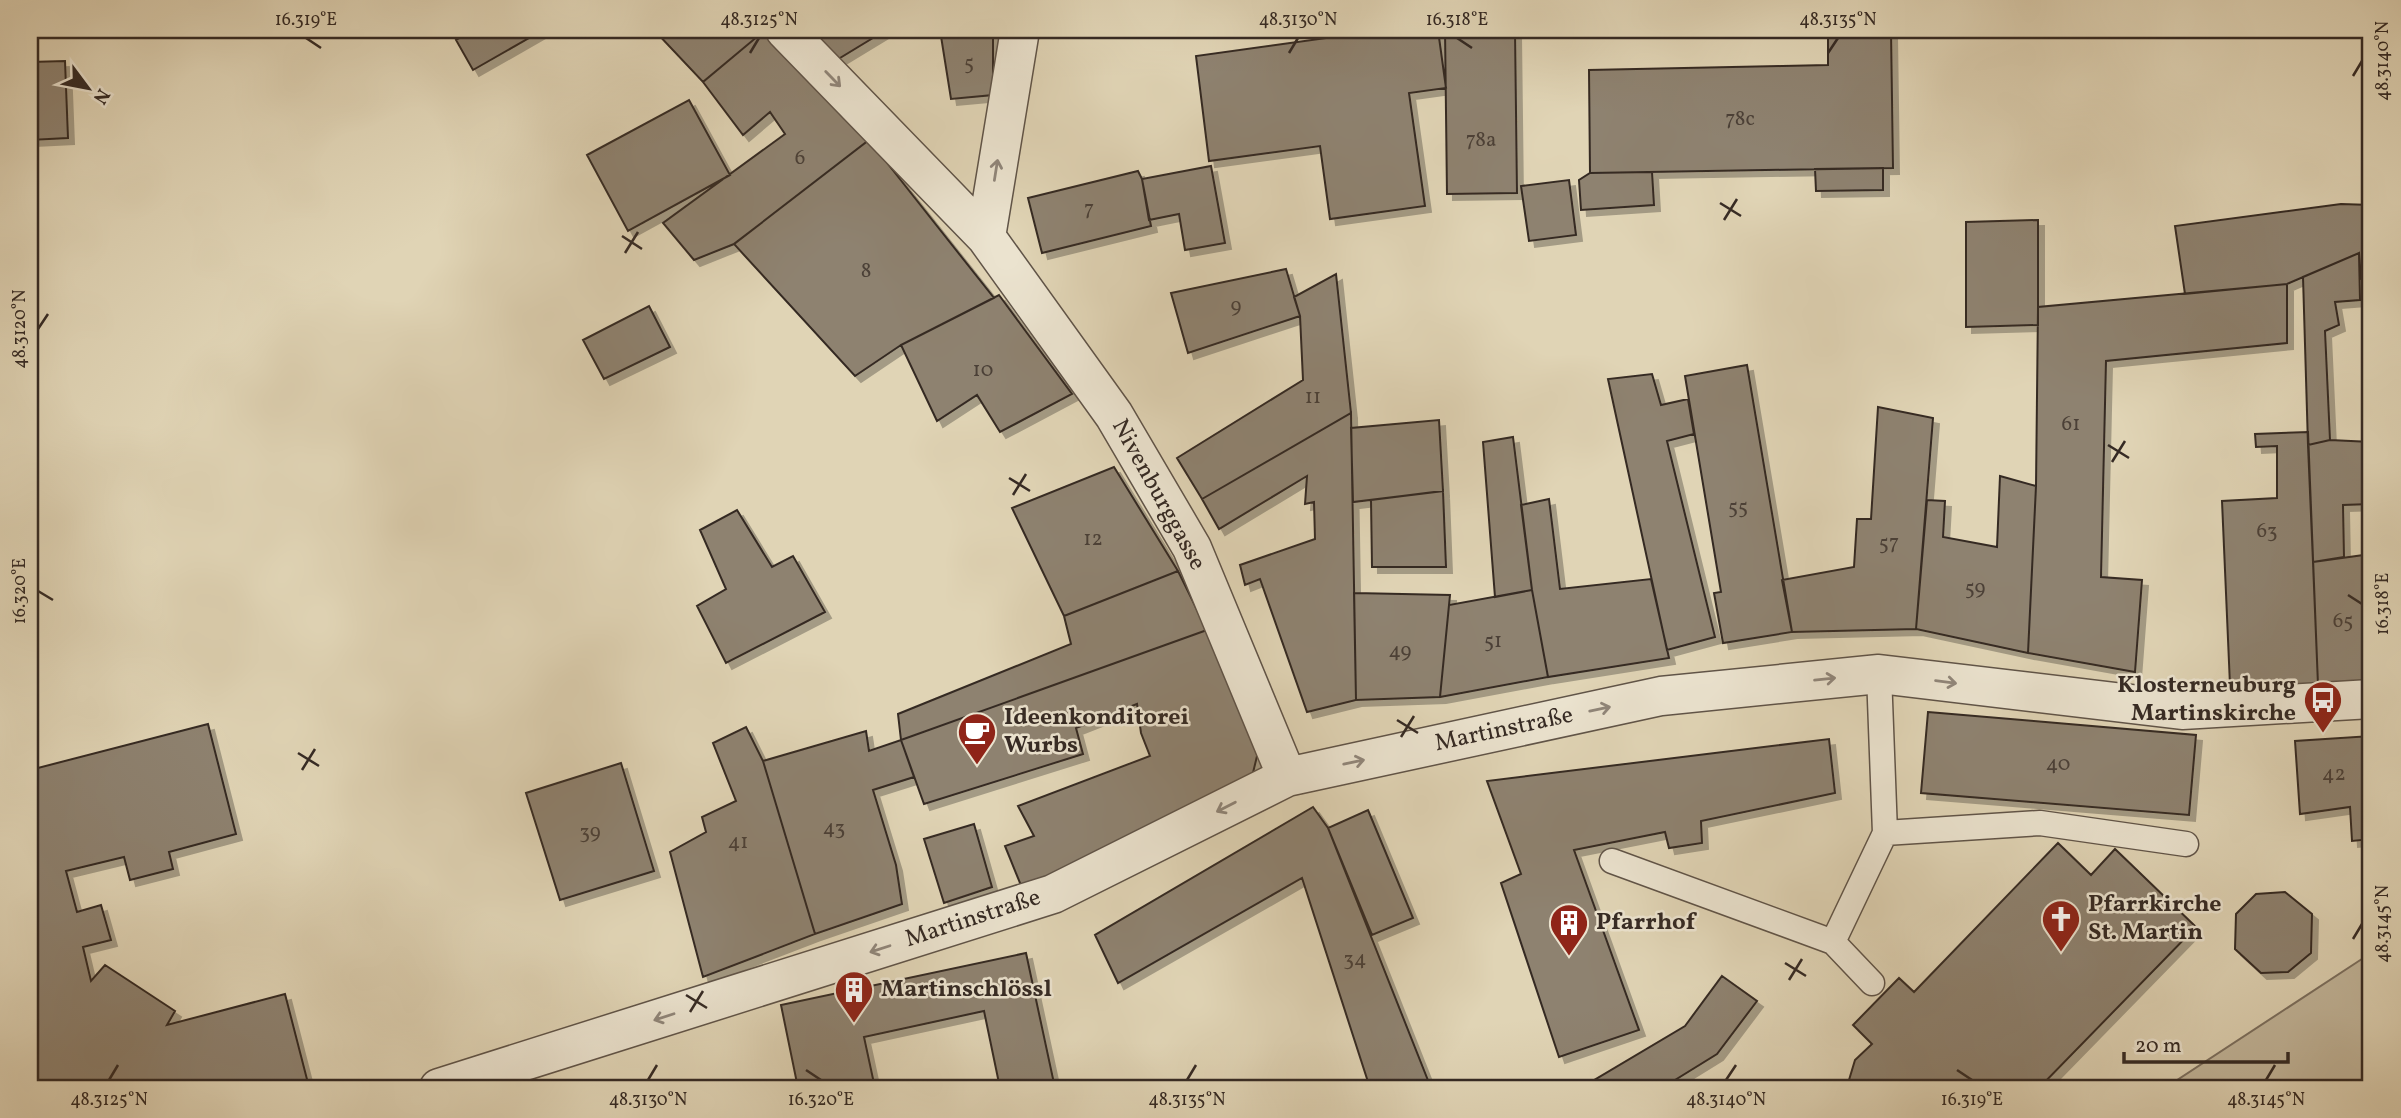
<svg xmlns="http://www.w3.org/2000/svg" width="2401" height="1118" viewBox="0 0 2401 1118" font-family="Vollkorn,serif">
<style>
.green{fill:#c3b79c;stroke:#7c7060;stroke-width:2}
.building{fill:#8e826f;stroke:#352a24;stroke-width:2;filter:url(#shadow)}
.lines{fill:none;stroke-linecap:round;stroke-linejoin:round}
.service-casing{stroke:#605448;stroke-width:27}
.minor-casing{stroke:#605448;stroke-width:41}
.service{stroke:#ebe3cf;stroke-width:24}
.minor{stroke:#ebe3cf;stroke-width:38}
.oneway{stroke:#90867a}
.ticks{fill:none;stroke:#352a24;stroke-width:2.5}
.labels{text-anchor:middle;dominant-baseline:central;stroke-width:5;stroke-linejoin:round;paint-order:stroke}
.number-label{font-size:21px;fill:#4b4037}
.street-label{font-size:24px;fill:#352a24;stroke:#ebe3cf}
.poi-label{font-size:24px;font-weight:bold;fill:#352a24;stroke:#ebe3cf;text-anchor:start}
.neatline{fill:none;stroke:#352a24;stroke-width:2.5}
.ticks-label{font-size:18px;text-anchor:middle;fill:#352a24}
</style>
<defs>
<filter id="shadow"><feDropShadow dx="6" dy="6" stdDeviation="0" flood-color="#0004"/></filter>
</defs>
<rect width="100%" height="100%" fill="#e0d4b5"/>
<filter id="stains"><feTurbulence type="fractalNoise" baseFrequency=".00286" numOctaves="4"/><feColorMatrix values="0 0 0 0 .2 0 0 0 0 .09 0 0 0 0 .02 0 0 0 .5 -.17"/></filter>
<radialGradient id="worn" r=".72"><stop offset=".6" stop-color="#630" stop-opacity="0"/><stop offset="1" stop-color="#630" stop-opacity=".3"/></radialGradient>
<path class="green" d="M2371,953V1088H2165Z"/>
<path class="building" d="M474,30H543L473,70L456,40Z
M654,30H763L764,31L703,82Z
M806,30H886L835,61Z
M940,30H993V95L951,99Z
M1384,30H1438L1446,88L1409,93L1425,206L1330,219L1320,146L1209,161L1196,56Z
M1445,30H1515L1517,193L1447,194Z
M1828,30H1891L1893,168L1590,173L1589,70L1828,65Z
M764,31L869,140L734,244L694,260L663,223L785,134L770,112L743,135L703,82Z
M65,61L68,138L30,140V62Z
M689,100L730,175L628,231L587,155Z
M869,140L994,298L901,345L855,376L734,244Z
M1211,166L1225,243L1185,250L1179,214L1149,220L1142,179Z
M1883,168V190L1816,191L1815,169Z
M1138,171L1142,179L1151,226L1042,253L1028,198Z
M1652,172L1654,205L1581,210L1579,180L1590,173Z
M1569,180L1576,235L1529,241L1521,186Z
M2341,204L2371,205V278L2361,279L2359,253L2287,284L2185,294L2175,226Z
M2038,220V325L1966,327V222Z
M2359,253L2360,300L2335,302L2339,325L2325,331L2330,440L2308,445L2303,277Z
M1286,269L1300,316L1188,353L1171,293Z
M1336,274L1351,413L1202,499L1177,458L1303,380L1300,316L1294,297Z
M2287,284V343L2106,361L2101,577L2142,580L2135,672L2028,653L2036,486L2038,307Z
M999,295L1072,394L1000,432L977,395L937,421L901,345Z
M649,306L670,347L604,379L583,340Z
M1747,365L1792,632L1723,643L1714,593L1721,592L1685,376Z
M1652,374L1661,405L1688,399L1694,434L1667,441L1715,637L1667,650L1608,379Z
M1878,407L1933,418L1916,629L1792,632L1782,580L1854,567L1857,519H1871Z
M1351,413L1356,700L1307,712L1260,579L1245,585L1240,565L1315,539L1314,502L1305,504L1307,476L1219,529L1202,499Z
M1439,420L1443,491L1353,502L1351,428Z
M2308,432L2318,685H2230L2222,501L2277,498V446L2256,447L2255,434Z
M1513,437L1532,590L1495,597L1483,442Z
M2330,440L2371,442V504L2343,505L2344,557L2313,562L2308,445Z
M1114,467L1178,571L1064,616L1012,508Z
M2000,476L2036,486L2028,653L1916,629L1927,500L1945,501L1943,537L1997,547Z
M1443,491L1446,567H1372L1371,500Z
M1549,499L1560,589L1651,579L1669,658L1548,677L1532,590L1521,505Z
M737,510L772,567L793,556L825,612L726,663L697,606L726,589L700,530Z
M2371,554V680L2318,685L2313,562Z
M1178,571L1207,630L901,740L898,714L1071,644L1064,616Z
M1532,590L1548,677L1440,697L1449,605Z
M1354,593L1450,595L1440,697L1356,700Z
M1207,630L1258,752L1251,781L1022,888L1005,846L1034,836L1018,806L1150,756L1141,733L1137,704L1076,728L1083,754L924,804L901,740Z
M1928,712L2196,735L2189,815L1921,793Z
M208,724L236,834L169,852L173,869L130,880L124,857L66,871L77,912L101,905L111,940L83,947L91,981L105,965L175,1011L167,1025L285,994L309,1087L30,1088V770Z
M746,727L763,761L815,934L703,977L670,852L706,832L702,817L736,801L713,743Z
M866,731L869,751L901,740L914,777L873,790L896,865L902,904L815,934L763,761Z
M2371,736V839L2352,841L2350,807L2300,814L2295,741Z
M1829,739L1835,793L1701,821L1702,843L1669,848L1665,832L1574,850L1639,1030L1559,1057L1501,883L1521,874L1487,781Z
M621,763L654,871L560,900L526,793Z
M1313,807L1328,828L1431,1088H1370L1302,878L1118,983L1095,935Z
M1368,810L1413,918L1372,935L1328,828Z
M974,824L992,887L944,903L924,839Z
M2058,843L2091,875L2115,849L2196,927L2039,1088H1855L1849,1080L1855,1060L1872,1044L1853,1025L1899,978L1914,992Z
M2285,892L2312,914L2311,953L2288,972L2261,973L2235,949L2236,914L2256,894Z
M1026,953L1055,1088H1000L984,1011L864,1037L875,1088H798L781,1005Z
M1722,976L1757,1001L1717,1054L1662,1088H1594L1591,1082L1685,1026Z"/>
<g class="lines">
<g class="service-casing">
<path id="service" d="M1885,833L2040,823L2186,844
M1612,861L1833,942L1872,983
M1833,942L1885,833L1879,674"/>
</g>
<g class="minor-casing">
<path id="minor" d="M785,30L986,237L1114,415L1192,548L1287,777
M986,237L1020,30
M439,1088L1053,894L1287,777L1661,696L1879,674L2182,710L2371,699"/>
</g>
<use href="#service" class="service"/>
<use href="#minor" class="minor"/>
</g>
<defs><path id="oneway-shaft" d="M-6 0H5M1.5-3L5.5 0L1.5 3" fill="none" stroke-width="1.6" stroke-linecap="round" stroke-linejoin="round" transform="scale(1.75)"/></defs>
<g class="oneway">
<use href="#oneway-shaft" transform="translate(833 79) rotate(46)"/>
<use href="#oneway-shaft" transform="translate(996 170) rotate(-81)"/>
<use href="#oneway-shaft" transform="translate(1825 679) rotate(-6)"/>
<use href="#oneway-shaft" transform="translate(1946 682) rotate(7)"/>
<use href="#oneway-shaft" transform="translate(1600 709) rotate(-12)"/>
<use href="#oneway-shaft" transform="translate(1354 762) rotate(-12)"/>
<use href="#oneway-shaft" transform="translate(1226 807) rotate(153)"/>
<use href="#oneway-shaft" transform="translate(880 949) rotate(162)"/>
<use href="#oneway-shaft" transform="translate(664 1017) rotate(162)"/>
</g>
<path class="ticks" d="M306,38L321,48M1457,38L1472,48M750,53L759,38M1289,53L1298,38M1828,53L1838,38M2353,76L2362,61M1720,203L1741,216M1724,220L1737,199M622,236L642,249M625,253L638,232M38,329L48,314M2108,445L2129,458M2112,462L2125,441M1009,478L1030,491M1013,495L1026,474M38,591L53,600M2348,595L2362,604M1397,720L1418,733M1401,737L1414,716M298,753L319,766M302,770L315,749M2353,939L2362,924M1785,963L1806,976M1789,980L1802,959M686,995L707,1008M690,1012L703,991M806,1070L821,1080M1957,1070L1972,1080M109,1080L118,1065M648,1080L657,1065M1187,1080L1196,1065M1726,1080L1736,1065M2266,1080L2275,1065"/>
<defs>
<g id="bus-pin" transform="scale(2.0125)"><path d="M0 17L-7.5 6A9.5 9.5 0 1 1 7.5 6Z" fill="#8f2418" stroke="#ebe3cf"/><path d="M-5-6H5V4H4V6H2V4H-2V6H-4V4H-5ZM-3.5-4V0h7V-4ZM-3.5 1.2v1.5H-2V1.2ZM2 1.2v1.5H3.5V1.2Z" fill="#fff"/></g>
<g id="cafe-pin" transform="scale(2.0125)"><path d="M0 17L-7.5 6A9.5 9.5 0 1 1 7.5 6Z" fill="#8f2418" stroke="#ebe3cf"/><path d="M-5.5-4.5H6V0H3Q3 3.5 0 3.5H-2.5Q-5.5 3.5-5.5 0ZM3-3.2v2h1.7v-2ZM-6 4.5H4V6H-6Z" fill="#fff"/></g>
<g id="church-pin" transform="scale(2.0125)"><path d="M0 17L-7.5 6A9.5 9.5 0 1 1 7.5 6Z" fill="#8f2418" stroke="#ebe3cf"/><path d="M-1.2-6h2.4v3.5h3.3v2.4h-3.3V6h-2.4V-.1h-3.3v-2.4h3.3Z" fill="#fff"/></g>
<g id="building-pin" transform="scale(2.0125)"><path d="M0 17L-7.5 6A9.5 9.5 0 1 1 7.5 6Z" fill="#8f2418" stroke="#ebe3cf"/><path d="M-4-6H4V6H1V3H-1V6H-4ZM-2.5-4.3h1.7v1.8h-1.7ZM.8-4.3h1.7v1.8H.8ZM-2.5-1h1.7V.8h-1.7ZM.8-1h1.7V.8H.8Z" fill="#fff"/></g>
</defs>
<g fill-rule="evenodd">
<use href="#bus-pin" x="2323" y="700"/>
<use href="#cafe-pin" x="977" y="732"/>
<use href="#church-pin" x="2061" y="919"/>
<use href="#building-pin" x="1569" y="923"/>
<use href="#building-pin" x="854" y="990"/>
</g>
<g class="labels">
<g class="number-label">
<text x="969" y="63">5</text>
<text x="1740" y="119">78c</text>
<text x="1481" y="140">78a</text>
<text x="800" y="158">6</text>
<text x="1089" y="209">7</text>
<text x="866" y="271">8</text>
<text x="1236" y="306">9</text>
<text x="983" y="370">10</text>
<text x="1313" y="397">11</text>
<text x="2071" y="424">61</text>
<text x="1738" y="507">55</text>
<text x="2267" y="531">63</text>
<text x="1093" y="539">12</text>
<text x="1889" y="543">57</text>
<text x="1975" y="588">59</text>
<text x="2343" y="621">65</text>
<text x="1493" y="641">51</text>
<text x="1400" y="651">49</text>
<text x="2058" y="764">40</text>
<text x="2334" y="774">42</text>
<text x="834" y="828">43</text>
<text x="590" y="832">39</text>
<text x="738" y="842">41</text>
<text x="1355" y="959">34</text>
</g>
<g class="street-label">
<text transform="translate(1158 495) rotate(61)">Nivenburggasse</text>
<text transform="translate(1504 730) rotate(-12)">Martinstraße</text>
<text transform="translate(973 919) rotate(-18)">Martinstraße</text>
</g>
<g class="poi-label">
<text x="2296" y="686" text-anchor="end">Klosterneuburg<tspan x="2296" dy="28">Martinskirche</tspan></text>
<text x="1004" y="718">Ideenkonditorei<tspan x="1004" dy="28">Wurbs</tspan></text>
<text x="2088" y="905">Pfarrkirche<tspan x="2088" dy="28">St. Martin</tspan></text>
<text x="1596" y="923">Pfarrhof</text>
<text x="881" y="990">Martinschlössl</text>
</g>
</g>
<rect width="2401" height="1118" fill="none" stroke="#e0d4b5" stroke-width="77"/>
<g transform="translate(88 88) rotate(122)" stroke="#ebe3cf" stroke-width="5" paint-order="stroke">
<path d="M0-5L12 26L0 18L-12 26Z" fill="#352a24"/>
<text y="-10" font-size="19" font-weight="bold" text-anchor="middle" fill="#352a24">N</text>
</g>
<path d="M2124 1052v10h164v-10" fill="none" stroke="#352a24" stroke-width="3.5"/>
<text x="2135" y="1052" font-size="21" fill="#352a24" stroke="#ebe3cf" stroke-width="5" paint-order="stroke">20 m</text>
<rect x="38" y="38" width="2324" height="1042" class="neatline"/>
<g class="ticks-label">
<text x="306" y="25">16.319°E</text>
<text x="759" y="25">48.3125°N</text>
<text x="1298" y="25">48.3130°N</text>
<text x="1457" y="25">16.318°E</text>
<text x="1838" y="25">48.3135°N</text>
<text transform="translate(2382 61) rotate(-90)" y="6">48.3140°N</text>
<text transform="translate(19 329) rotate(-90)" y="6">48.3120°N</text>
<text transform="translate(19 591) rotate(-90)" y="6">16.320°E</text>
<text transform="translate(2382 604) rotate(-90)" y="6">16.318°E</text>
<text transform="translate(2382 924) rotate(-90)" y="6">48.3145°N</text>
<text x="109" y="1105">48.3125°N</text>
<text x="648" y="1105">48.3130°N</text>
<text x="821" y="1105">16.320°E</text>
<text x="1187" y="1105">48.3135°N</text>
<text x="1726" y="1105">48.3140°N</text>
<text x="1972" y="1105">16.319°E</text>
<text x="2266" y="1105">48.3145°N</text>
</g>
<rect width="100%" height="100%" filter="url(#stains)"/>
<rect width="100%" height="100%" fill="url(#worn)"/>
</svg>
